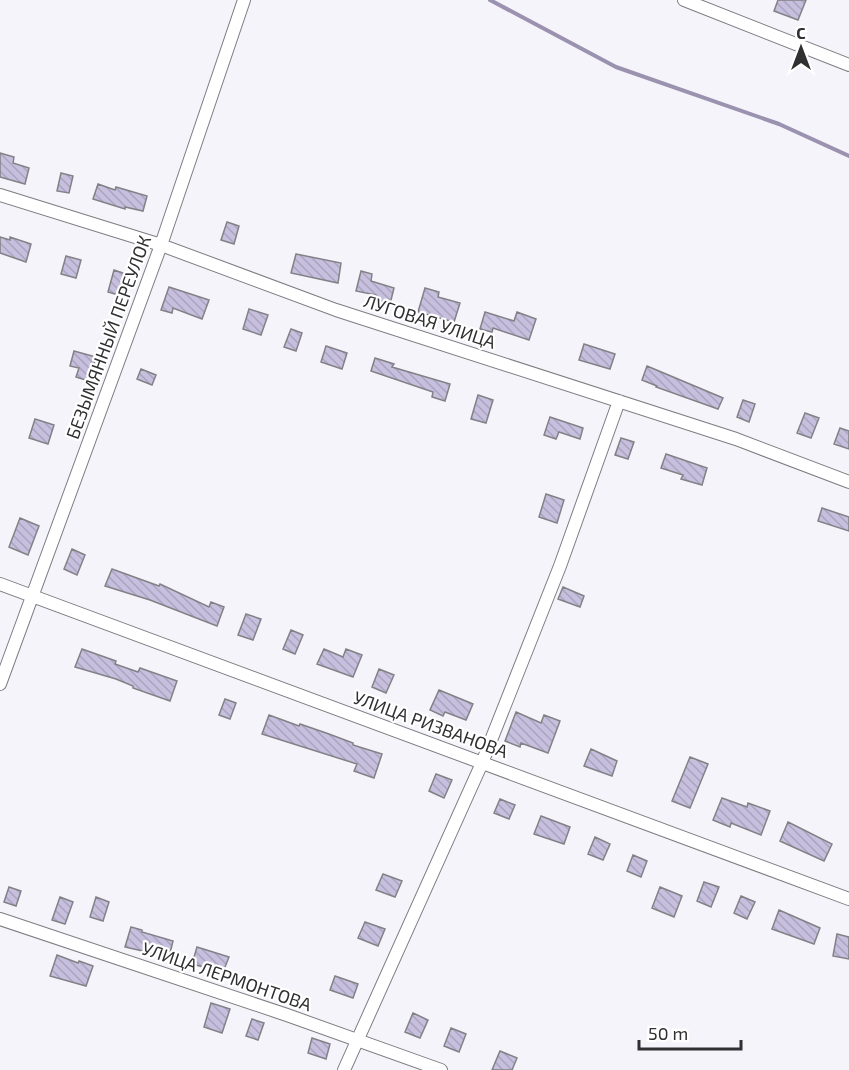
<svg xmlns="http://www.w3.org/2000/svg" width="849" height="1070" viewBox="0 0 849 1070" font-family="'Exo 2',sans-serif">
<style>
.lines{fill:none;stroke-linecap:round;stroke-linejoin:round}
.stream{stroke:#9a92af;stroke-width:4}
.building{fill:url(#building-back-hatch);stroke:#828186;stroke-width:1.5}
.minor-casing{stroke:#7e7d82;stroke-width:14}
.minor{stroke:#fff;stroke-width:12}
.labels{text-anchor:middle;dominant-baseline:central;stroke-width:4.5;stroke-linejoin:round;paint-order:stroke}
.street-label{font-size:18px;fill:#303032;stroke:#fff}
</style>
<defs>
<pattern id="building-back-hatch" width="6" height="6" patternUnits="userSpaceOnUse" patternTransform="scale(1.5)"><rect width="6" height="6" fill="#c7bfde"/><path d="M-1 5l2 2M0 0l6 6M5-1l2 2" fill="none" stroke="#aba4bf"/></pattern>
</defs>
<rect width="100%" height="100%" fill="#f5f4fa"/>
<g class="lines">
<path class="stream" d="M490,0L616,67L779,124L849,156"/>
</g>
<path class="building" d="M778,0H806L798,20L774,11Z
M0,153L14,157L13,163L29,168L25,184L0,177Z
M61,173L73,176L69,193L57,191Z
M98,184L115,190L116,187L147,196L143,211L125,207V209L93,199Z
M227,222L239,226L234,244L221,240Z
M0,237L10,240V237L31,244L26,262L0,253Z
M296,254L341,263L338,283L291,273Z
M66,256L81,260L76,278L61,274Z
M114,270L129,275L122,296L108,292Z
M361,271L372,274L371,281L394,288L390,304L375,300L376,295L356,291Z
M169,287L209,300L202,319L173,308L172,313L161,310Z
M425,288L439,292L438,297L460,303L454,322L418,312Z
M249,309L268,315L261,335L243,329Z
M485,312L514,321L517,312L536,319L529,340L493,328L492,332L480,329Z
M291,329L302,333L296,351L284,347Z
M584,344L615,354L610,369L579,360Z
M326,346L347,353L342,369L321,362Z
M74,351L96,357L89,381L76,377L79,368L70,366Z
M375,358L394,364L392,367L450,384L445,401L432,397L433,392L371,371Z
M647,366L723,398L718,409L656,387L657,386L642,380Z
M141,369L156,375L152,385L137,379Z
M478,395L493,400L486,423L471,419Z
M743,400L755,404L749,422L737,417Z
M805,413L819,418L811,438L797,433Z
M550,417L583,428L580,439L559,432L556,439L544,435Z
M35,419L54,425L48,444L29,438Z
M840,428L849,431V449L834,444Z
M621,438L634,442L628,459L615,455Z
M666,454L707,468L702,485L681,479L683,475L661,468Z
M546,494L564,500L557,523L539,517Z
M822,508L849,517V531L818,521Z
M20,518L39,526L28,555L9,547Z
M72,549L85,555L77,575L64,569Z
M112,569L159,586L160,584L209,607L211,602L224,607L217,626L150,600L105,586Z
M563,587L584,596L580,607L558,599Z
M246,614L261,619L253,640L238,635Z
M291,630L303,635L295,654L283,649Z
M82,649L116,661L115,664L138,672L140,668L177,681L170,701L133,688V686L116,679L75,667Z
M324,649L343,657L346,649L362,655L353,677L317,664Z
M379,669L394,675L386,693L372,687Z
M439,690L473,704L466,720L445,712L443,716L430,710Z
M225,699L236,703L230,719L219,715Z
M516,712L541,723L544,715L560,721L548,753L521,743L520,747L505,741Z
M269,715L299,726L300,724L329,734L353,743V745L382,754L374,778L354,771L357,764L262,734Z
M591,749L617,761L612,776L584,766Z
M690,757L708,764L690,808L672,801Z
M436,774L452,780L444,798L429,791Z
M722,798L747,807L748,803L770,811L761,835L731,823L730,827L713,820Z
M500,799L515,805L509,819L494,813Z
M541,816L570,827L564,844L534,834Z
M788,822L832,844L824,861L780,841Z
M595,837L610,844L603,860L588,854Z
M633,855L647,861L641,877L627,871Z
M383,874L402,881L395,897L376,890Z
M704,882L719,887L711,907L697,901Z
M9,887L21,891L16,906L4,902Z
M660,887L682,896L674,917L652,908Z
M741,896L755,902L747,919L734,913Z
M60,897L73,902L65,924L52,920Z
M96,897L109,902L103,921L90,917Z
M779,910L820,928L814,944L772,929Z
M365,922L385,929L378,946L358,938Z
M131,927L142,930V932L173,941L169,957L125,947Z
M837,934L849,937V959L833,956Z
M197,947L229,957L223,972L208,966L207,968L192,964Z
M57,955L78,963L79,961L93,966L86,986L50,976Z
M335,976L358,984L353,998L330,990Z
M211,1003L230,1009L222,1033L204,1027Z
M413,1013L428,1020L420,1038L405,1032Z
M252,1019L264,1023L258,1040L246,1036Z
M451,1028L466,1034L459,1052L444,1046Z
M312,1038L330,1044L326,1059L308,1053Z
M500,1051L517,1058L512,1070H492Z"/>
<g class="lines">
<g class="minor-casing">
<path id="minor" d="M684,0L849,65
M0,195L161,245L336,310L736,439L849,482
M0,584L849,899
M0,684L161,245L244,0
M0,919L287,1015L441,1070
M344,1070L482,763L560,566L619,401"/>
</g>
<use href="#minor" class="minor"/>
</g>
<g class="labels">
<g class="street-label">
<text transform="translate(430 321) rotate(18)">ЛУГОВАЯ УЛИЦА</text>
<text transform="translate(108 337) rotate(-70)">БЕЗЫМЯННЫЙ ПЕРЕУЛОК</text>
<text transform="translate(431 724) rotate(20)">УЛИЦА РИЗВАНОВА</text>
<text transform="translate(227 976) rotate(19)">УЛИЦА ЛЕРМОНТОВА</text>
</g>
</g>
<g transform="translate(801 48)" stroke="#ffffff" stroke-width="4.5" paint-order="stroke">
<path d="M0-4.5L10 22L0 15L-10 22Z" fill="#303032"/>
<text y="-9" font-size="16" font-weight="bold" text-anchor="middle" fill="#303032">С</text>
</g>
<path d="M639 1040v9h102v-9" fill="none" stroke="#303032" stroke-width="3"/>
<text x="648" y="1040" font-size="18" fill="#303032" stroke="#ffffff" stroke-width="4.5" paint-order="stroke">50 m</text>
</svg>
